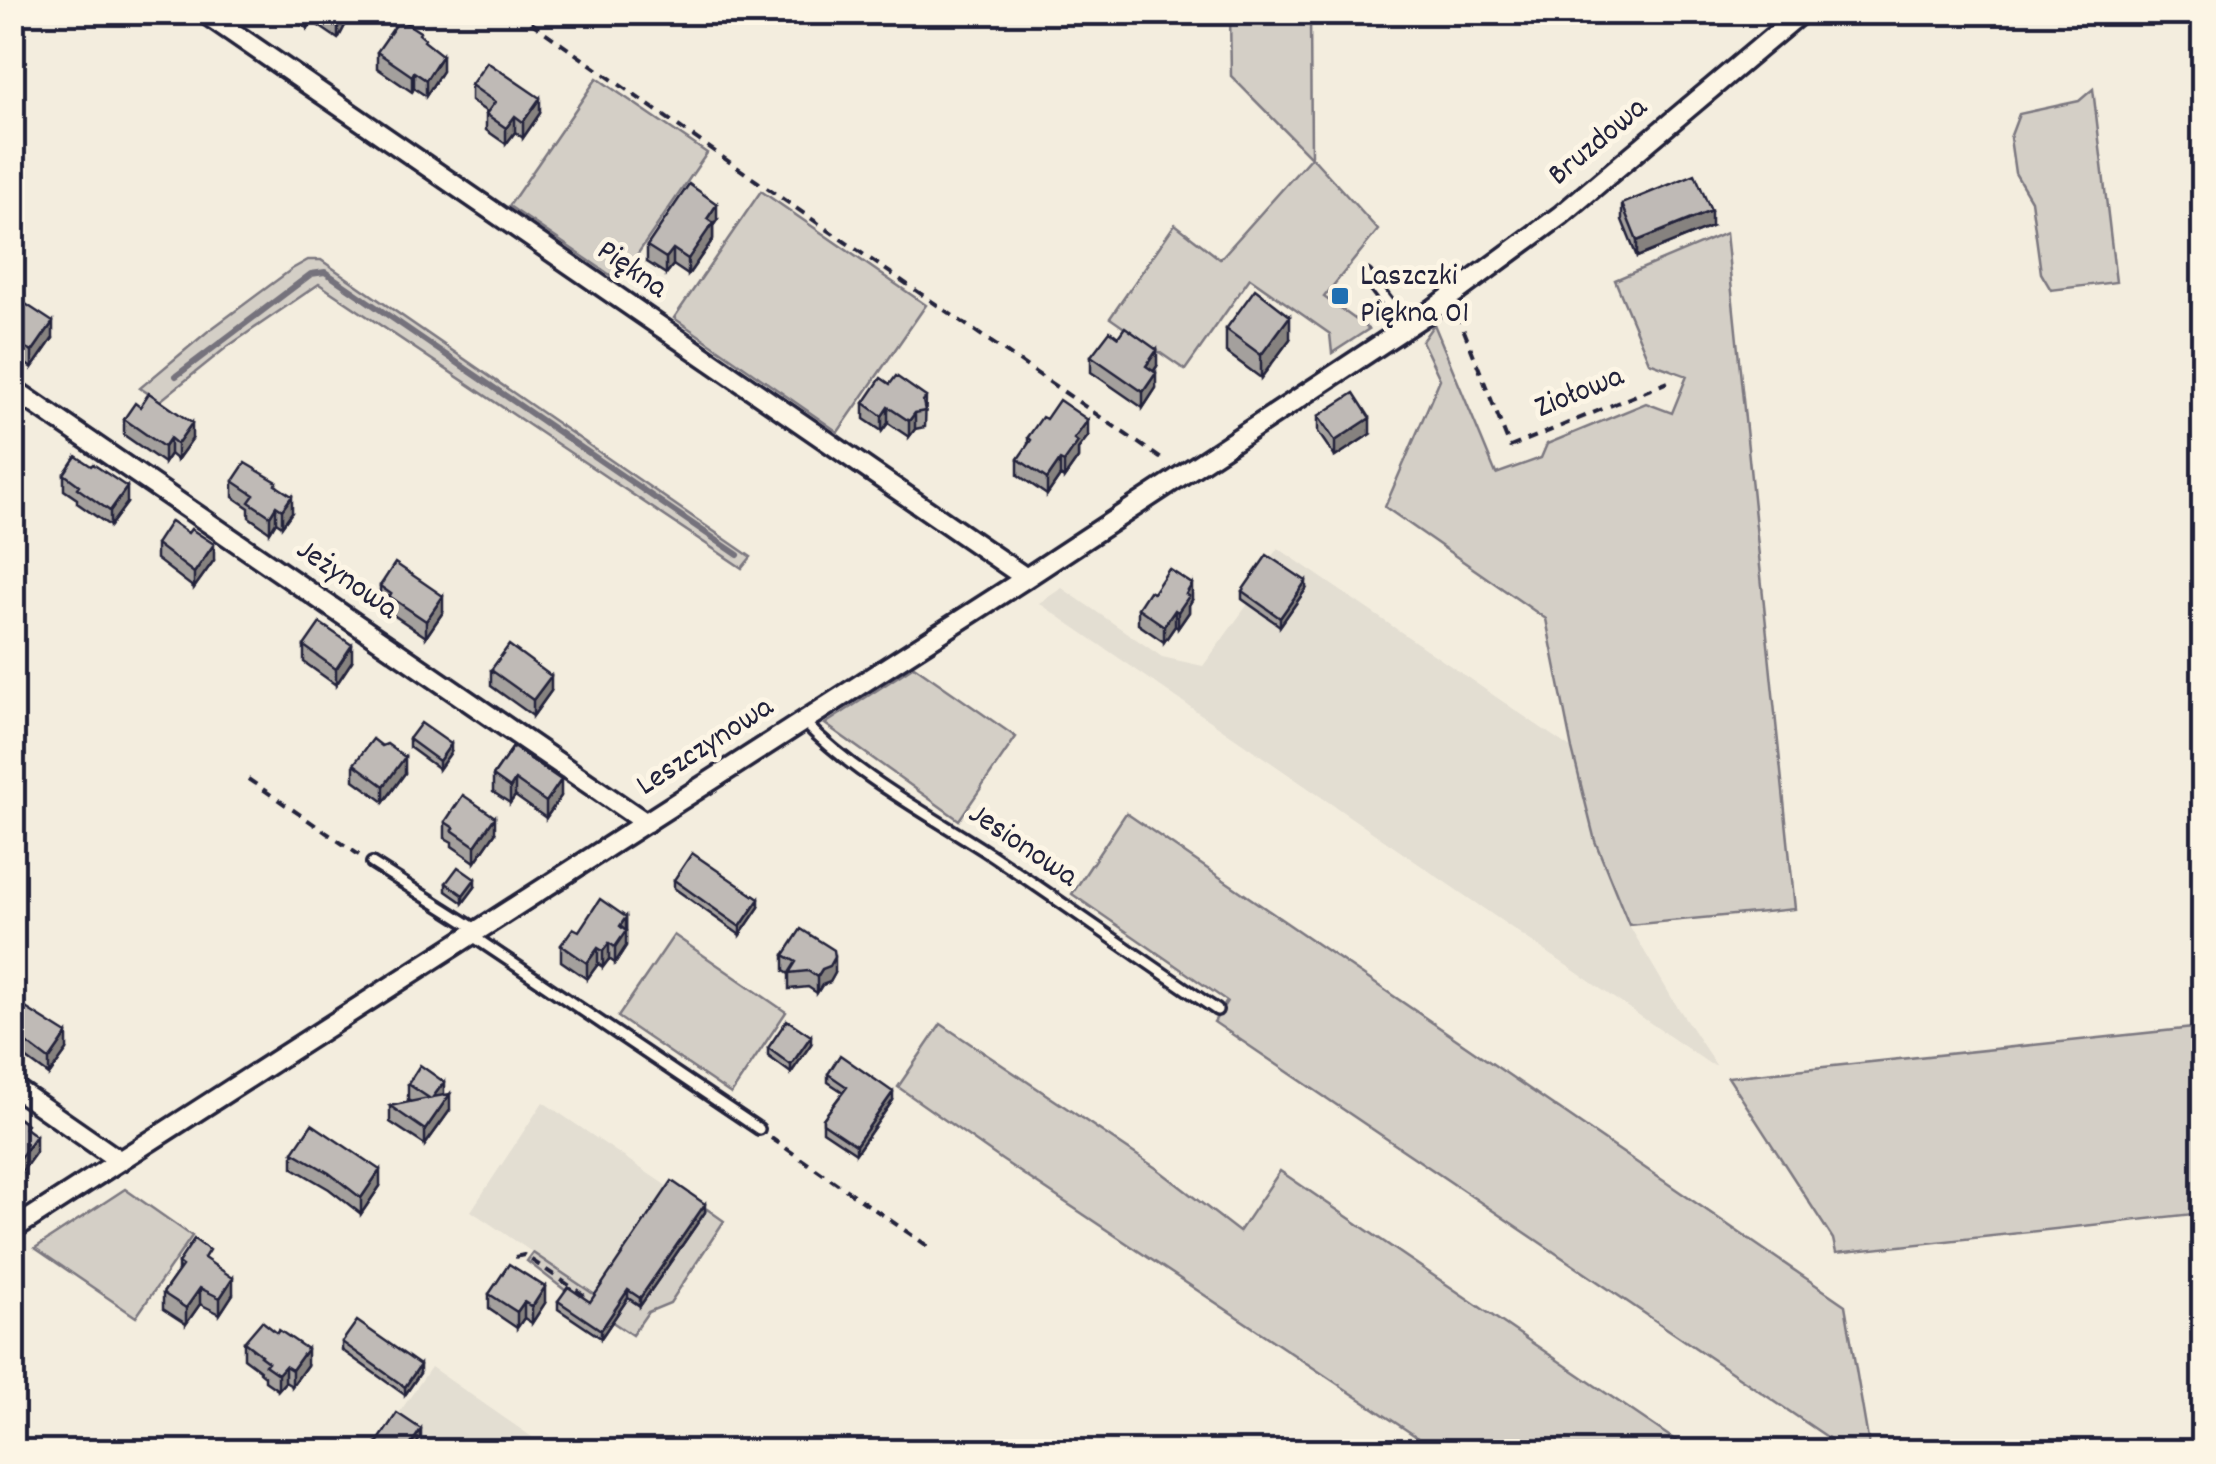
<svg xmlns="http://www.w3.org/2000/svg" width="2216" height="1464" viewBox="0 0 2216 1464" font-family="Dekko,sans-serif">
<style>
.built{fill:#e3ded2}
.green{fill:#d4cfc6;stroke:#7b7880;stroke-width:2.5}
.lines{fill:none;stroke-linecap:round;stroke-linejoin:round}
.stream{stroke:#75727b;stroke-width:6}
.service-casing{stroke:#22223b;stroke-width:16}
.minor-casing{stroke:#22223b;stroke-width:25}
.path{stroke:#22223b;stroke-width:4;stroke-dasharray:10 8;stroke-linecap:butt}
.service{stroke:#fcf5e5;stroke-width:9}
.minor{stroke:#fcf5e5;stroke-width:18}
.wall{fill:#a4a09d;stroke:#22223b;stroke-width:2.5}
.shaded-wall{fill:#86827f;stroke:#22223b;stroke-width:2.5}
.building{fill:#bfbab6;stroke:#22223b;stroke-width:2.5}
.poi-dot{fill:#1f6fb2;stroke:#fcf5e5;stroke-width:4}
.labels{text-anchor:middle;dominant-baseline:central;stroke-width:10;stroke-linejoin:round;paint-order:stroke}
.street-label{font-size:32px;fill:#22223b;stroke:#fcf5e5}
.poi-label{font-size:32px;fill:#22223b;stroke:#fcf5e5;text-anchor:start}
</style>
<rect width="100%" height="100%" fill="#f3edde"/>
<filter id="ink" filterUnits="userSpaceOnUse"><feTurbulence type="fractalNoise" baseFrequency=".01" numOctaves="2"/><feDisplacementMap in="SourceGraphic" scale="20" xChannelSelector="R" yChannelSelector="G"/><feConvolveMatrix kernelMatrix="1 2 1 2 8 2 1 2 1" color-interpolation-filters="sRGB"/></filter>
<g filter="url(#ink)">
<path class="built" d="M1278,548L1572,749L1595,841L1629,925L1673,1000L1716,1065L1710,1064L1039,603L1062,588L1162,657L1203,666L1248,604L1267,563Z
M543,1102L705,1212L640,1306L599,1297L471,1211Z
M431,1367L552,1451L372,1452Z"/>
<path class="green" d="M1230,13H1310L1311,156L1378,230L1324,297L1369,329L1332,353L1330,334L1250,278L1185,370L1110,318L1175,224L1220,259L1311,157L1231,76Z
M597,78L707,153L619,281L509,206Z
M2093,89L2116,282L2051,290L2041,273L2031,200L2015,173L2010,138L2019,114L2079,101Z
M761,191L926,305L838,432L674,318Z
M1726,233L1795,909L1629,925L1595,841L1572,749L1546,619L1385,507L1440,379L1422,341L1434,324L1496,474L1541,458L1547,444L1646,403L1672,413L1687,376L1649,362L1615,280Z
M308,260H321L751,557L742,568L319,284L227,347L160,401L140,388L207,332L292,269Z
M914,666L1016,737L959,820L825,724Z
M1126,813L1845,1305L1870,1451H1848L1214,1022L1227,1001L1072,894Z
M674,935L786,1012L731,1094L618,1017Z
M941,1024L1156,1168L1239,1232L1280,1171L1691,1451H1438L1002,1160L898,1087Z
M2203,1027V1213L1836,1253L1833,1239L1728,1077Z
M125,1189L192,1236L136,1317L35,1248Z
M707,1209L724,1221L670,1303L648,1312L632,1335L570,1294L527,1261L533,1253L598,1297L607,1284L640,1306Z"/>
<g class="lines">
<path class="stream" d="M176,376L311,274L325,272L738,555"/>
<g class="service-casing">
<path id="service" d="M1366,275L1406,327
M803,721C856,776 927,813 990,854C1066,905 1141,959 1217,1010
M372,863L476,929
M471,935L759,1129"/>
</g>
<g class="minor-casing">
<path id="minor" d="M203,12L1026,578
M12,388L646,823
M12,1086L120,1161
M12,1230L1026,578L1428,313L1561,215L1802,12"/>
</g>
<path class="path" d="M516,12L758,182L1166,462
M1457,313L1510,447L1668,382
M248,779L359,855
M771,1138L929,1247
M515,1257L524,1255L591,1300"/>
<use href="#service" class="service"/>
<use href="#minor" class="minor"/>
</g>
<path class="wall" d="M289,12H352L338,39L313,22L308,29L289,16Z
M420,35L442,71L426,96L414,88L412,92L377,68V52Z
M471,85L540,113L523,138L515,132L506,144L486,130V114L487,112L471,101Z
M1622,204L1711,227L1637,257L1622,220Z
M717,220L713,226V239L688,275L673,265L666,274L647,262V246Z
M12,295L53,338L32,368L12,355Z
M1226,329L1290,339L1261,378L1226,352Z
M1091,356L1157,366L1154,371L1156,388L1143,408L1091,372Z
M890,384L926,397L925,427L915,429L909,437L888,423L882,431L864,419V403Z
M1318,416L1370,434L1335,457L1318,432Z
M124,419L192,439L177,460L170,454L164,463L124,435Z
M1046,419L1088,436L1078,449V458L1064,478L1060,476L1047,495L1018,475V459L1028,446V437Z
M64,474L127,503L110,526L77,503V499L64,490Z
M233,481L277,486L292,512L282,526L276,522L270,532L249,517V508L233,497Z
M188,533L214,560L194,588L156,559V544Z
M380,586L443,612L426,637L389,612V608L380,602Z
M1306,589L1280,626L1242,599V591Z
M1153,593L1192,600L1189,605V612L1178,628L1175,626L1164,642L1138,624V608Z
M304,646L352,661L336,685L304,662Z
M491,670L551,691L533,716L491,686Z
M409,739L451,752L439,769L409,747Z
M382,746L405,773L384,802L354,780V764Z
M513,747L561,796L546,818L515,796L510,803L493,792V776Z
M445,822L495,833L475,862L452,846V842L445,838Z
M674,880L759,907L740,935L674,888Z
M446,883L475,887L463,903L446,891Z
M626,917V946L615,963L609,959L603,967L598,964L587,979L561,961V945L579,931Z
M784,955L835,973L830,982L822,985L817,993L808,987L789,989V974L784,971Z
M12,1024L67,1050L49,1075L12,1048Z
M811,1044L791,1073L768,1056V1048Z
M828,1074L893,1100L856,1153L823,1131V1119L843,1092L828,1082Z
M408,1084L444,1095L450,1110L425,1145L390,1122V1106L411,1102L408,1100Z
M12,1114L27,1130L36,1152L15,1181L12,1179Z
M293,1152L380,1186L361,1214L329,1189L293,1168Z
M705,1212L640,1306L628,1298L601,1338L558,1309V1301L590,1302Z
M209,1262L233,1294L220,1314L200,1304L186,1324L163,1309V1293L178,1272V1263Z
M489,1294L545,1303L532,1323L524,1318L517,1328L489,1309Z
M244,1342L307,1365L292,1386L285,1382L278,1390L265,1381V1376L260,1372V1370L244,1358Z
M342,1342L420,1373L405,1395L342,1350Z"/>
<path class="shaded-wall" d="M313,12V22L308,29V13Z
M344,12H352L338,39V23Z
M442,55V71L426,96V80Z
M414,72V88L412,92V76Z
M540,98V113L523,138V122Z
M515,116V132L506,144V128Z
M717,204V220L713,226V239L688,275V259L707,219Z
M1711,211V227L1637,257V241Z
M673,249V265L666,274V258Z
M1290,316V339L1261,378V355Z
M53,322V338L32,368V352Z
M1157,350V366L1146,382V366Z
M1156,373V388L1143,408V392Z
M888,407V423L882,431V416Z
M915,413V429L909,437V421Z
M1370,418V434L1335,457V441Z
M1088,420V436L1078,449V458L1064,478V462L1074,439Z
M192,423V439L177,460V444Z
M170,438V454L164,463V447Z
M1060,460V476L1047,495V479Z
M127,487V503L110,526V511Z
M292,496V512L282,526V510Z
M276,506V522L270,532V516Z
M214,544V560L194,588V573Z
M1306,581V589L1280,626V618Z
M1192,584V600L1189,605V612L1178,628V612L1186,594Z
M443,596V612L426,637V621Z
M1175,610V626L1164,642V626Z
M352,645V661L336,685V669Z
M551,676V691L533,716V700Z
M451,744V752L439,769V761Z
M405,757V773L384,802V786Z
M515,780V796L510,803V788Z
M561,780V796L546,818V802Z
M495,817V833L475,862V846Z
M475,879V887L463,903V895Z
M759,899V907L740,935V927Z
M626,917V946L615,963V947L620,926Z
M609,943V959L603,967V951Z
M598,948V964L587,979V963Z
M835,957V973L830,982L822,985L817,993V977L822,969Z
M67,1034V1050L49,1075V1060Z
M811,1036V1044L791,1073V1065Z
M444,1082V1097H433Z
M893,1092V1100L856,1153V1145Z
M450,1094V1110L425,1145V1130Z
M36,1136V1152L15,1181V1165Z
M380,1170V1186L361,1214V1198Z
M705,1204V1212L640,1306V1298Z
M233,1278V1294L220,1314V1298Z
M545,1287V1303L532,1323V1307Z
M200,1288V1304L186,1324V1308Z
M628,1290V1298L601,1338V1330Z
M524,1302V1318L517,1328V1312Z
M307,1349V1365L292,1386V1370Z
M420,1365V1373L405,1395V1387Z
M285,1366V1382L278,1390V1374Z
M18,1424V1440L12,1449V1433Z
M421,1429V1437L411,1452H406Z"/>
<path class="building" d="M323,12H344L338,23Z
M400,19L420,32L419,34L425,39L424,41L442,55L426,80L414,72L412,76L377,52Z
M487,62L540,98L523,122L515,116L506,128L486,114L495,102L471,85Z
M1695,174L1711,211L1637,241L1622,204Z
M689,184L717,204L707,219L713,223L688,259L673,249L666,258L647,246Z
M1255,289L1290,316L1261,355L1226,329Z
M12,295L53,322L32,352L12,339Z
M1125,327L1157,350L1146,366L1156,373L1143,392L1091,356L1110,331L1118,337Z
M896,376L926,397L923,401L925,411L915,413L909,421L888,407L882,416L864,403L881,378L890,384Z
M149,393L192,423L177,444L170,438L164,447L124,419L135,403L140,407Z
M1354,393L1370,418L1335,441L1318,416Z
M1059,400L1088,420L1074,439L1078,442L1064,462L1060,460L1047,479L1018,459L1031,440L1028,437L1042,417L1046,419Z
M76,456L91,466L93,464L127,487L110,511L77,488L79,485L64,474Z
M245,463L277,482L275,485L292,496L282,510L276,506L270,516L249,502L254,495L233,481Z
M171,521L188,533L191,529L214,544L194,573L156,544Z
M1267,555L1306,581L1280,618L1242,591Z
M395,563L443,596L426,621L389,596L391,594L380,586Z
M1169,569L1192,584L1186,594L1189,596L1178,612L1175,610L1164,626L1138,608L1149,591L1153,593Z
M320,623L352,645L336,669L304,646Z
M509,645L551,676L533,700L491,670Z
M421,723L451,744L439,761L409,739Z
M373,739L382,746L387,744L405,757L384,786L354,764Z
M513,747L561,780L546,802L515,780L510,788L493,776Z
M463,795L495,817L475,846L452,830L454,828L445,822Z
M692,853L759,899L740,927L674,880Z
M458,867L475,879L463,895L446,883Z
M600,899L626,917L620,926L626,931L615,947L609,943L603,951L598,948L587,963L561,945L573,928L579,931Z
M801,929L834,950L835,957L830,966L822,969L817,977L808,971L789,973L796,962L784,955Z
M24,1007L67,1034L49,1060L12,1032V1024Z
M787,1020L811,1036L791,1065L768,1048Z
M840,1055L893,1092L856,1145L823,1123V1119L847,1087L828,1074Z
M420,1065L444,1082L433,1097L450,1094L425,1130L390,1106L429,1098L408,1084Z
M12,1114L27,1124L25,1128L36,1136L15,1165L12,1163Z
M312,1124L380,1170L361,1198L329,1173L293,1152Z
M672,1181L705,1204L640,1298L628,1290L601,1330L558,1301L568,1287L590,1302Z
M194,1239L209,1250L204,1258L233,1278L220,1298L200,1288L186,1308L163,1293L182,1266L178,1263Z
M509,1264L545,1287L532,1307L524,1302L517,1312L489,1294Z
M262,1321L277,1333L279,1330L307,1349L292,1370L285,1366L278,1374L265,1365L268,1362L260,1356L261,1355L244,1342Z
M357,1321L420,1365L405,1387L342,1342Z
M397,1413L421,1429L406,1452H371Z
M12,1420L18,1424L12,1433Z
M12,1438L21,1443L15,1452H12Z"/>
</g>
<rect class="poi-dot" x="1330" y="286" width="20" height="20" rx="5"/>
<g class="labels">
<g class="street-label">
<text transform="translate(1599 143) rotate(-40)">Bruzdowa</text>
<text transform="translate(631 271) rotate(35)">Piękna</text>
<text transform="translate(1580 394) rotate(-22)">Ziołowa</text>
<text transform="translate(346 581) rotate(35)">Jeżynowa</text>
<text transform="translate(706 748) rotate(-33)">Leszczynowa</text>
<text transform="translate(1022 847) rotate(34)">Jesionowa</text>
</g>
<g class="poi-label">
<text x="1360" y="278">Laszczki<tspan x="1360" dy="37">Piękna 01</tspan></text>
</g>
</g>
<rect width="2216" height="1464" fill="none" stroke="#fcf5e5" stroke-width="50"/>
<rect x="25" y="25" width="2166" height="1414" fill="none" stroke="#22223b" stroke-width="4" filter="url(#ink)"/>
</svg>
